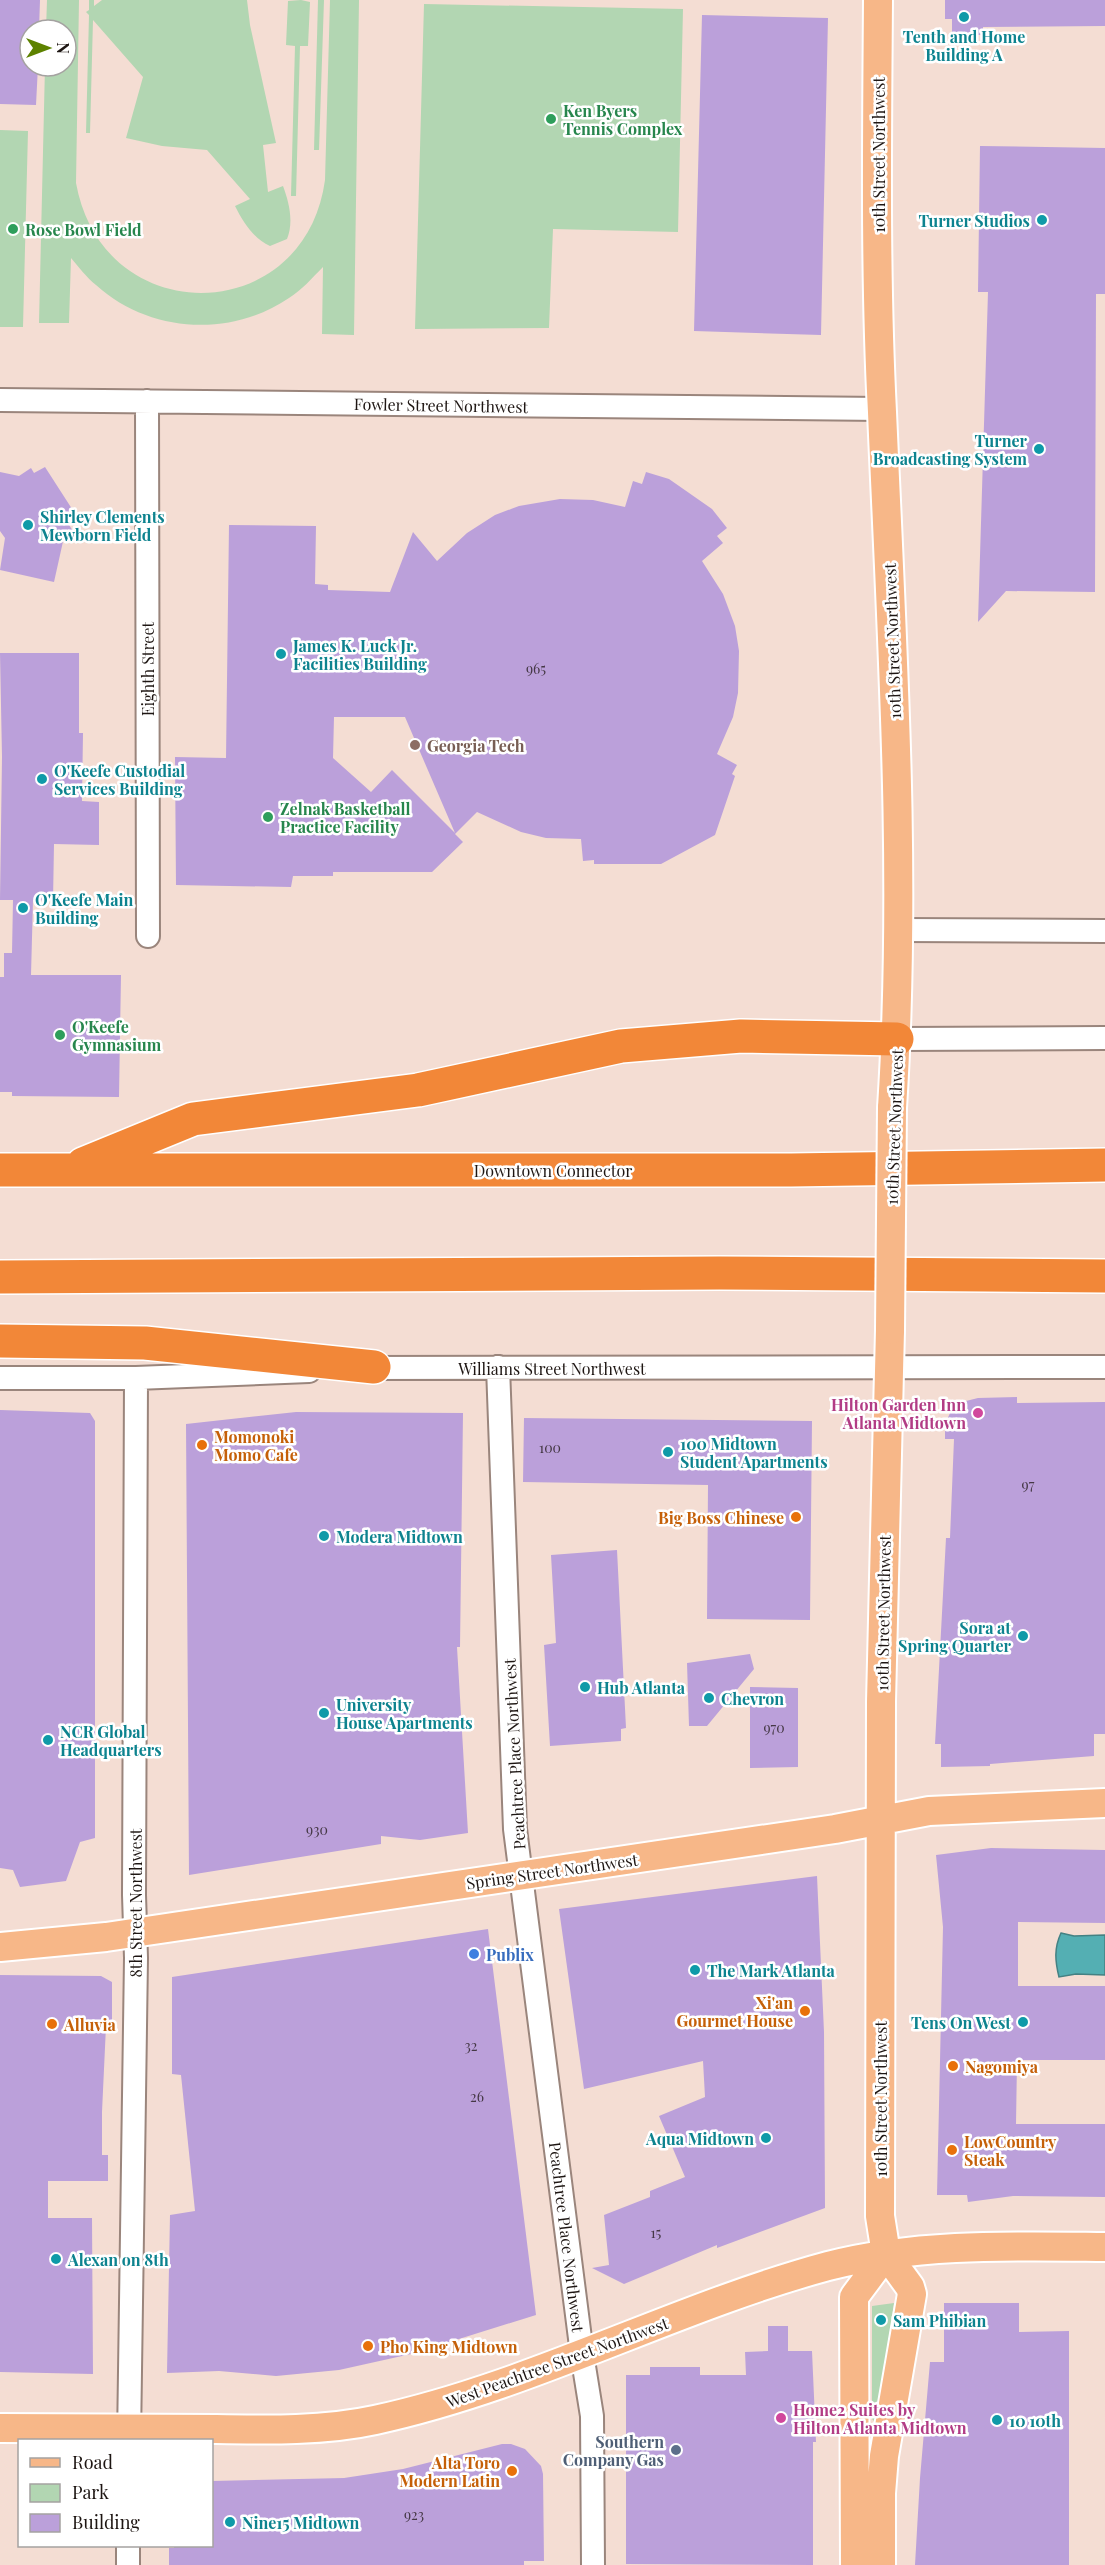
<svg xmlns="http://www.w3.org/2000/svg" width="1105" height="2565" viewBox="0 0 1105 2565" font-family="'Playfair Display',serif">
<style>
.green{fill:#b2d6b2}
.water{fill:#54afb3;stroke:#448183;stroke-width:1.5}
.building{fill:#bba0da;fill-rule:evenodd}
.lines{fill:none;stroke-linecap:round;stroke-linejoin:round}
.minor-casing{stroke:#9a857c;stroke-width:26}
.major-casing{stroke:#fff;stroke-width:32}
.highway-casing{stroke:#fff;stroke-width:36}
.minor{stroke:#fff;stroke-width:22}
.major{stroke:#f7b788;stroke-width:28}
.highway{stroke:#f28738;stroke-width:33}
.major-bridge-casing{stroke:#fff;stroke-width:32;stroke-linecap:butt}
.major-bridge{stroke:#f7b788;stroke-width:28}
.culture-dot{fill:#0f9aa8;stroke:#fff;stroke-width:2}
.leisure-dot{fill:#2e9e5b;stroke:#fff;stroke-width:2}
.education-dot{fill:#8d6e63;stroke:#fff;stroke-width:2}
.hotel-dot{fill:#d1479c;stroke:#fff;stroke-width:2}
.food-dot{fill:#e8710a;stroke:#fff;stroke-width:2}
.shop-dot{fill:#3f7fe0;stroke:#fff;stroke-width:2}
.service-dot{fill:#5c6f8a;stroke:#fff;stroke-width:2}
.labels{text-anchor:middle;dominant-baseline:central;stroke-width:5;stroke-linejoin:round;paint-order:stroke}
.number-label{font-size:14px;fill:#453845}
.culture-label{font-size:16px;font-weight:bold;fill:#0d838f;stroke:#fff;text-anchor:start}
.leisure-label{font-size:16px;font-weight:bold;fill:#27864d;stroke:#fff;text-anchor:start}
.street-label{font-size:16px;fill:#1e1613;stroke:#fff}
.education-label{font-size:16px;font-weight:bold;fill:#785e54;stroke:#fff;text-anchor:start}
.hotel-label{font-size:16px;font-weight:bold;fill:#b23c85;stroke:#fff;text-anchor:end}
.food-label{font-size:16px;font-weight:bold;fill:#c56008;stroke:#fff;text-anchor:start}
.shop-label{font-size:16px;font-weight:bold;fill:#366cbe;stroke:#fff;text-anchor:start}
.service-label{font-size:16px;font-weight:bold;fill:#4e5e75;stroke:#fff;text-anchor:end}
</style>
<rect width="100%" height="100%" fill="#f4ddd3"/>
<path class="green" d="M47,0H79L76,183C103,332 305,328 325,180L330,0H359L354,335L322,334L323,267C312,278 302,290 289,298C230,338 149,333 96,285C86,277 79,267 71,258L69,323H39L45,66H66V30H46Z
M89,0H94V6L102,0H247L250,25L276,143L263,145L268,192L283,186C289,202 294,222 287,239L270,246C254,239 243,222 235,206L250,199L207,150L162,146L126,138L143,77L93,20L90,133H86L89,15L86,12L89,10Z
M301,0L310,2L308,46H300L296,196H291L295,46L286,45L288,1Z
M318,0H324L319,150H314Z
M424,4L683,9L678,232L553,229L549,328L415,329Z
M0,130L28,131L23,327H0Z
M894,2303L877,2418L874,2421L872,2419V2306Z"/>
<path class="water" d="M1061,1933L1074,1936L1105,1935V1975L1076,1974L1059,1977C1055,1961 1054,1948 1061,1933Z"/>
<path class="building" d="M0,0H40L39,30H30V66H38L36,105L0,104Z
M945,0H1105V26L983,27V35H952V19H945Z
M702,15L828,18L821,335L694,331Z
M980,146L1105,148V294H1096L1095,592L1006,591L978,622L988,292H978Z
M45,467L74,512L65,519L73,531L64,537L54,582L0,570L5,538L0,531V472L19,476L31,468L34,473Z
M646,472L669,479L712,509L727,528L717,536L723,543L702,561L723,594L735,626L739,651L738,693L733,717L717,754L737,765L732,774L735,776L715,835L661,864H594V860L583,861L581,839L546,838L521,832L477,812L455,834L463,842L432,872H333V876H293L291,887L176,885L175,757L226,758L229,525L316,526L315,584L328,585V590L390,592L413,532L437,561L467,533L495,515L519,506L560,499L593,500L625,507L633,481L642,484ZM334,717H405L455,833L392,770L371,792L333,758Z
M0,653H79V733H83L82,801L99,802V845L54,844L53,901L33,900L31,975H121L119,1097L12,1096V1092H0V977H4V953H12L13,900H0L2,757Z
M1017,1397V1403L1105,1402V1734H1094V1756L990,1764V1766L941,1767V1744H935L946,1538H950L954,1439H945V1424L951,1411L966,1401L978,1398Z
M0,1410L90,1413L95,1421V1838L80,1842L66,1881L20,1887L13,1870L0,1868Z
M296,1412L463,1413L460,1647H457L468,1833L420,1840L381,1836V1844L189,1875L186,1424Z
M524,1418L812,1421L810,1620L707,1619L708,1485L523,1482Z
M617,1550L626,1728L621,1729V1741L550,1746L544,1645L556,1643L551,1555Z
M750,1654L754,1669L707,1726H689L687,1663Z
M750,1687L798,1688V1767L750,1768Z
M991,1848L1105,1850V1923L1018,1922V1986H1105V2060H1017L1016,2124H1105V2197L1013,2196L968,2202L967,2195H937L943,1927L936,1855Z
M817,1876L824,2032L825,2208L717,2248V2245L624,2284L592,2268L609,2265L604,2215L650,2197V2191L685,2177L659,2116L705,2097L703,2061L584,2089L559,1909Z
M488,1929L536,2315L411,2354L339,2370L276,2376L219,2371L167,2373L170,2215L195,2211L181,2075L172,2074V1977Z
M0,1975L101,1976L112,1982V2026H106L102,2112V2155H108V2181H48V2218H92L93,2374L0,2372Z
M944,2303H1019V2332L1069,2331V2565H915L920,2478L930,2362H944Z
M768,2326H788V2351H812L816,2442H813V2565L626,2564V2375H650V2367H700V2375H746L745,2352L768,2351Z
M502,2444H511L525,2449L541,2466L543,2474L544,2561H524V2565H169V2548H174V2546H212V2481L344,2478L403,2469Z"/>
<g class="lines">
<g class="minor-casing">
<path id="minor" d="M0,400L882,409
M147,401L148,936
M899,930L1105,931
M897,1039L1105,1038
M498,1367L515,1829L582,2354L592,2416L593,2565
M360,1368L1105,1367
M0,1378H136L309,1371
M129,2440L136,1958L134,1895L136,1378
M128,2565V2546"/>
</g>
<g class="major-casing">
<path id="major" d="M878,0C877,137 875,275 882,412C892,644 907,876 892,1108
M0,1947L106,1937L835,1829L929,1811L1105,1803
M0,2428C72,2428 144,2429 216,2429C268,2430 325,2431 375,2420C532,2386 673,2308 828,2266C917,2243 1013,2246 1105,2247
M855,2565L854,2297L886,2254
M881,2565V2493L884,2456L912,2294L910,2287L886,2254L880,2216L881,1702L890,1330"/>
</g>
<g class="highway-casing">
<path id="highway" d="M83,1164L193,1119L418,1090L621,1046L741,1036L897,1039
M0,1170H791L1105,1165
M0,1277L719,1273L1105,1276
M0,1341L145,1343L374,1367"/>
</g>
<use href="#minor" class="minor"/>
<use href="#major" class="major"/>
<use href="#highway" class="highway"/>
<g class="major-bridge-casing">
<path id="major-bridge" d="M890,1330L892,1108"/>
</g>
<use href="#major-bridge" class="major-bridge"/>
</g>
<g class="culture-dot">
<circle cx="964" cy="17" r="6"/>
<circle cx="1042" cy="220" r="6"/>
<circle cx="1039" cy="449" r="6"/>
<circle cx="28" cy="525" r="6"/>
<circle cx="281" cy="654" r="6"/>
<circle cx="42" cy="779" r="6"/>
<circle cx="23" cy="908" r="6"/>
<circle cx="668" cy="1452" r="6"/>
<circle cx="324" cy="1536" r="6"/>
<circle cx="1023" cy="1636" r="6"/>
<circle cx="585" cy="1687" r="6"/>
<circle cx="709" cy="1698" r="6"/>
<circle cx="324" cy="1713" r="6"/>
<circle cx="48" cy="1740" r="6"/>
<circle cx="695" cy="1970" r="6"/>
<circle cx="1023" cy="2022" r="6"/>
<circle cx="766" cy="2138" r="6"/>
<circle cx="56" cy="2259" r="6"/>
<circle cx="881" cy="2320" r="6"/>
<circle cx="997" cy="2420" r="6"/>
<circle cx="230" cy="2522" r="6"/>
</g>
<g class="leisure-dot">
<circle cx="551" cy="119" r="6"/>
<circle cx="13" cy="229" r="6"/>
<circle cx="268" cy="817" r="6"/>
<circle cx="60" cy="1035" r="6"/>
</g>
<circle class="education-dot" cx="415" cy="745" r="6"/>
<g class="hotel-dot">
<circle cx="978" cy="1413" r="6"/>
<circle cx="781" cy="2418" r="6"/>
</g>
<g class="food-dot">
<circle cx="202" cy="1445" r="6"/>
<circle cx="796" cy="1517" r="6"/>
<circle cx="805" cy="2011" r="6"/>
<circle cx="52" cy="2024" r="6"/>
<circle cx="953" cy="2066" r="6"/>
<circle cx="952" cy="2150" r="6"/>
<circle cx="368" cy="2346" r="6"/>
<circle cx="512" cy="2471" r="6"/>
</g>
<circle class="shop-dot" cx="474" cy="1954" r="6"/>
<circle class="service-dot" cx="676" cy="2450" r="6"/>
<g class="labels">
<g class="number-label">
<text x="536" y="668">965</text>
<text x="550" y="1447">100</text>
<text x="1028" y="1484">97</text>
<text x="774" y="1727">970</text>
<text x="317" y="1829">930</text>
<text x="471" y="2045">32</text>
<text x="477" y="2096">26</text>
<text x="656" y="2232">15</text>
<text x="414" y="2514">923</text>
</g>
<g class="culture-label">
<text x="964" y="36" text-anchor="middle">Tenth and Home<tspan x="964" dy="18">Building A</tspan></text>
<text x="1030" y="220" text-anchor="end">Turner Studios</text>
<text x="1027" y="440" text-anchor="end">Turner<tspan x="1027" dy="18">Broadcasting System</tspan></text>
<text x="40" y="516">Shirley Clements<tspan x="40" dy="18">Mewborn Field</tspan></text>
<text x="293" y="645">James K. Luck Jr.<tspan x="293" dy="18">Facilities Building</tspan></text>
<text x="54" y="770">O'Keefe Custodial<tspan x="54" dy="18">Services Building</tspan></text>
<text x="35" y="899">O'Keefe Main<tspan x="35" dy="18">Building</tspan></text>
<text x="680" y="1443">100 Midtown<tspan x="680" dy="18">Student Apartments</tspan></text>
<text x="336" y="1536">Modera Midtown</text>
<text x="1011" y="1627" text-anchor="end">Sora at<tspan x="1011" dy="18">Spring Quarter</tspan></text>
<text x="597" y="1687">Hub Atlanta</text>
<text x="721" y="1698">Chevron</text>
<text x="336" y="1704">University<tspan x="336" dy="18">House Apartments</tspan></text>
<text x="60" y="1731">NCR Global<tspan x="60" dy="18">Headquarters</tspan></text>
<text x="707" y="1970">The Mark Atlanta</text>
<text x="1011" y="2022" text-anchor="end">Tens On West</text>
<text x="754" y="2138" text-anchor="end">Aqua Midtown</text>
<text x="68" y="2259">Alexan on 8th</text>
<text x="893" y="2320">Sam Phibian</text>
<text x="1009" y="2420">10 10th</text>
<text x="242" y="2522">Nine15 Midtown</text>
</g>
<g class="leisure-label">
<text x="563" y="110">Ken Byers<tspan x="563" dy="18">Tennis Complex</tspan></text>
<text x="25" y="229">Rose Bowl Field</text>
<text x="280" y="808">Zelnak Basketball<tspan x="280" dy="18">Practice Facility</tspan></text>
<text x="72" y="1026">O'Keefe<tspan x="72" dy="18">Gymnasium</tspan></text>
</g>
<g class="street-label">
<text transform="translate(878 155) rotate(-90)">10th Street Northwest</text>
<text transform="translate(441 405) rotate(1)">Fowler Street Northwest</text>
<text transform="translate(892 641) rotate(-92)">10th Street Northwest</text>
<text transform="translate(147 669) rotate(-90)">Eighth Street</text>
<text transform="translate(894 1127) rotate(-88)">10th Street Northwest</text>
<text x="553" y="1170">Downtown Connector</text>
<text x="552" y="1368">Williams Street Northwest</text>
<text transform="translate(883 1613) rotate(-89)">10th Street Northwest</text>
<text transform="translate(514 1754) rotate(-93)">Peachtree Place Northwest</text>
<text transform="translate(552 1871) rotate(-8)">Spring Street Northwest</text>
<text transform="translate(135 1903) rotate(-90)">8th Street Northwest</text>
<text transform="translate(880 2099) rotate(-90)">10th Street Northwest</text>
<text transform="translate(567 2237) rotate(83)">Peachtree Place Northwest</text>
<text transform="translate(557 2362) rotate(-20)">West Peachtree Street Northwest</text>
</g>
<g class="education-label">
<text x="427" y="745">Georgia Tech</text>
</g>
<g class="hotel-label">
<text x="966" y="1404">Hilton Garden Inn<tspan x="966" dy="18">Atlanta Midtown</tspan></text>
<text x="793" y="2409" text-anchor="start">Home2 Suites by<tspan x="793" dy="18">Hilton Atlanta Midtown</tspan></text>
</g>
<g class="food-label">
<text x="214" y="1436">Momonoki<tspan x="214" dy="18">Momo Cafe</tspan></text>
<text x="784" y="1517" text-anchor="end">Big Boss Chinese</text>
<text x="793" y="2002" text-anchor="end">Xi'an<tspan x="793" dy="18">Gourmet House</tspan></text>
<text x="64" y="2024">Alluvia</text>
<text x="965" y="2066">Nagomiya</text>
<text x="964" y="2141">LowCountry<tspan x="964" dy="18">Steak</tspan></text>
<text x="380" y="2346">Pho King Midtown</text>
<text x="500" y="2462" text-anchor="end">Alta Toro<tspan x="500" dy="18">Modern Latin</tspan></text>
</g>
<g class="shop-label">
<text x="486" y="1954">Publix</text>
</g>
<g class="service-label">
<text x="664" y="2441">Southern<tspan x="664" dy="18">Company Gas</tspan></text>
</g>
</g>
<rect x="18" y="2439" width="195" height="108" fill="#ffffff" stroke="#a5a2a1" stroke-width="1.5"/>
<rect x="30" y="2458" width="30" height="9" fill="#f7b788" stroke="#a5a2a1" stroke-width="1.5"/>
<text x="72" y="2469" font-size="18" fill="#1e1613">Road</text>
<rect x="30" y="2484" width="30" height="18" fill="#b2d6b2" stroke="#a5a2a1" stroke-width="1.5"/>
<text x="72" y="2499" font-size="18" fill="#1e1613">Park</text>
<rect x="30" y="2514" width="30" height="18" fill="#bba0da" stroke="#a5a2a1" stroke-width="1.5"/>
<text x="72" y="2529" font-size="18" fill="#1e1613">Building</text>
<g transform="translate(48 48) rotate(90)"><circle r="28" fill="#ffffff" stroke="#a5a2a1" stroke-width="1.5"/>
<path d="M0-4.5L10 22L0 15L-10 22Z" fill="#5d8200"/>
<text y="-9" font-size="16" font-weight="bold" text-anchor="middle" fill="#1e1613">N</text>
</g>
</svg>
